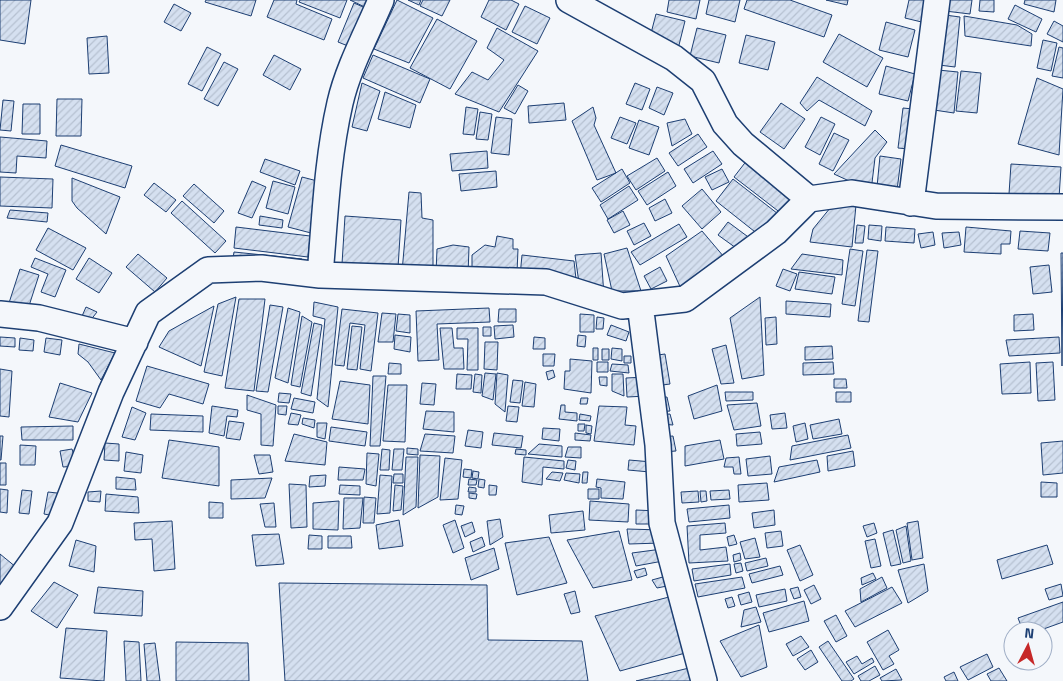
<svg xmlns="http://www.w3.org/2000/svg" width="1063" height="681" viewBox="0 0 1063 681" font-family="'Titillium Web',sans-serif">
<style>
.building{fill:url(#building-hatch);stroke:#1d3f73}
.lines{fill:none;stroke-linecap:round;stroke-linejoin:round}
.minor-casing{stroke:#1d3f73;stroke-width:28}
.minor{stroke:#f4f7fb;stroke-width:25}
</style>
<defs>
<pattern id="building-hatch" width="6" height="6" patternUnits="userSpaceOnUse" patternTransform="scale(1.25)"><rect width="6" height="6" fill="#d5e0f0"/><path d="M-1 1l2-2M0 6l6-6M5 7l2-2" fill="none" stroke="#b6c1d1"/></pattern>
</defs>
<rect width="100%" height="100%" fill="#f4f7fb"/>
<path class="building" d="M0,0H31L25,44L0,40Z
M206,0H256L251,16L205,2Z
M274,0H297L296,4L332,19L324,40L267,17Z
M300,0H347L340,18L299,2Z
M350,0H373L369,9Z
M397,0L433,18L409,63L374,49Z
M408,0H421L419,5Z
M423,0H450L442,16L420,6Z
M489,0H511L519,4L506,30L481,17Z
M669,0H700L696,19L667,12Z
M709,0H740L735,22L706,14Z
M747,0H790L832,15L824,37L744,9Z
M826,0H848L847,5Z
M909,0H940L934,25L905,18Z
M947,0H972L970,14L945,11Z
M980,0H994V12L979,11Z
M1025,0H1056L1054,12L1024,4Z
M354,3L370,10L353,48L338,42Z
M174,4L191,13L181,31L164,22Z
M1015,5L1042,19L1036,32L1008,19Z
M525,6L550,18L537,44L512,32Z
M656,14L685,21L678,49L649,41Z
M945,15L960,17L955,67L939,65Z
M964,16L1017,25L1032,34L1031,46L965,36Z
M437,19L477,41L450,89L410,68Z
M1054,21L1063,26V42L1047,34Z
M886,22L915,30L908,57L879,50Z
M497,28L538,51L499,112L455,94L472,72L488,80L504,60L487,48Z
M697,28L726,35L719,63L690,56Z
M839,34L883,58L867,87L823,62Z
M746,35L775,42L768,70L739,63Z
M107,36L109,73L89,74L87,38Z
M1043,40L1057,43L1051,71L1037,68Z
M207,47L221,54L202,91L188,84Z
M1059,47L1063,48V78L1052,76Z
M274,55L301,69L290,90L263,75Z
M373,55L430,79L420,103L363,78Z
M224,62L238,69L218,106L204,99Z
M886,66L915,74L908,101L879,94Z
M938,70L958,72L954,113L934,110Z
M961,71L981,73L977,113L956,111Z
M817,77L872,111L865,126L819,100L807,111L800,103Z
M1037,78L1063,89L1059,155L1018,144Z
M362,83L380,91L367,131L352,127Z
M635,83L650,89L642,110L626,104Z
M518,85L528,91L515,114L504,108Z
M657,87L673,93L664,115L649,108Z
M385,92L416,105L410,128L378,119Z
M57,99H82L81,136H56Z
M3,100L14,101L11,131L0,130Z
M564,103L566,120L529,123L528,106Z
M781,103L805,119L784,149L760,132Z
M23,104H40V134H22Z
M466,107L478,109L474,135L463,134Z
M593,107L596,118L594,125L616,173L597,180L572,121Z
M903,108L923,110L919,150L898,148Z
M480,112L492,114L488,140L476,139Z
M496,117L512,119L509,155L491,153Z
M620,117L636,123L627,144L611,138Z
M821,117L835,124L820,155L805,147Z
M685,119L692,134L672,146L667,123Z
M639,120L659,127L649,155L629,148Z
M875,130L887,142L875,158L871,191L834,174Z
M834,133L849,140L833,171L819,164Z
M698,134L707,147L678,166L669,153Z
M0,137L47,141L46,158L17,156L16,173L0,172Z
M61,145L132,166L125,188L55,166Z
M487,151L488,168L452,171L450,154Z
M713,151L722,164L693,183L684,169Z
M751,155L799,193L782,214L734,177Z
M880,156L901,159L896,198L876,197Z
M657,158L665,171L636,190L627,176Z
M265,159L300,171L295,185L260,172Z
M1011,164L1061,167L1059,198L1009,194Z
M622,169L630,183L601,202L592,188Z
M722,169L729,182L712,190L705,177Z
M496,171L497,187L461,191L459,174Z
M668,172L676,186L647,205L638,191Z
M0,177L53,179L52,208L0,206Z
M302,177L325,183L311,233L288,227Z
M72,178L120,197L106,234L77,208L72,201Z
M733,179L782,217L764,239L716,201Z
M252,181L266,187L252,218L238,213Z
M273,181L295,187L288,214L266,208Z
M154,183L176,200L166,212L144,195Z
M194,184L224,211L214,223L183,196Z
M629,186L638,200L608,219L600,205Z
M702,189L721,212L702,229L682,206Z
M409,192L421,193L422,218L433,220V273L402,272Z
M665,199L672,213L655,221L649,208Z
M182,201L226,241L215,253L171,213Z
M835,202L856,205L852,247L810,242L813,229Z
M10,210L48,213L47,222L7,218Z
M623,211L630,225L614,233L607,220Z
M260,216L283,220L282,228L259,225Z
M345,216L401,220L398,268L342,264Z
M728,222L755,242L743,253L718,235Z
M644,223L651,236L634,245L627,231Z
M679,224L687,237L640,265L631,252Z
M857,225L865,226L863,243H855Z
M869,225L882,226L881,241L868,239Z
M236,227L310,236L308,257L234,248Z
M886,227L915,229L914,243L885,241Z
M966,227L1011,231L1010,244H1001V254L964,252Z
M48,228L86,248L73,270L36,250Z
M702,231L730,264L683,293L666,256Z
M1020,231L1050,233L1048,251L1018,249Z
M933,232L935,245L921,248L918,234Z
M959,232L961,245L944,248L942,233Z
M497,236L513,239V249H518L517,273L472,272V255L485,245L495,247Z
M453,245L469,247L468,275L436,273L437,249Z
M627,248L641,291H612L604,254Z
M850,249L863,251L855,306L842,304Z
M867,250L878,251L869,322L858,321Z
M234,252L302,259L300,271L232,264Z
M601,253L604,296L580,290L575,255Z
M1061,253H1063L1062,366Z
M138,254L167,278L155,292L126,267Z
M802,254L843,260L842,275L791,269Z
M522,255L574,261L576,279L520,276Z
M35,258L66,270L55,297L41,292L48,274L31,267Z
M89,258L112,273L99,293L76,279Z
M1049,265L1052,292L1033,294L1030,267Z
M660,267L667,281L651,289L644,276Z
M20,269L39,275L27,312L8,306Z
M783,269L797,274L790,291L776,286Z
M799,272L835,277L832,294L795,289Z
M236,297L222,376L204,372L218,304Z
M760,297L764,375L742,379L730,318Z
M239,299H265L254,391L225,388Z
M786,301L831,304L830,317L786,314Z
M314,302L338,307L328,407L317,399L325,319L313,316Z
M270,305L283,307L268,392L256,391Z
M214,306L201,366L159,347L169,331Z
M86,307L97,312L86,326L79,323Z
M288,308L300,312L288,383L275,378Z
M489,308L490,322L437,324L439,360L418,361L416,311Z
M342,309L378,313L371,371L360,369L365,325L350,323L344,366L335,365Z
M499,309H516V322H498Z
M382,313L396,314L393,342H378Z
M398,314L410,315V333L396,331Z
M580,314L594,315V332H580Z
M1033,314L1034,330L1014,331V315Z
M302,316L312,322L300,387L291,385Z
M597,317L604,318L603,329H596Z
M776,317L777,344L766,345L765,318Z
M314,323L322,325L311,396L301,393Z
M513,325L514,337L495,339L494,326Z
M611,325L629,332L626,341L607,335Z
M352,326L362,327L357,370L347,369Z
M483,327H491V336H483Z
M440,328H452L454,348H463L464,369H444Z
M457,328H478V370H467L468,339H457Z
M395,335L411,337L410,352L394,349Z
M578,335L586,336L585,347L577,346Z
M0,337L15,338V347L0,346Z
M534,337L545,338V349H533Z
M1059,337L1060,353L1009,356L1006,340Z
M20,338L34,340L33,351L19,350Z
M46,338L62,340L60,355L44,352Z
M485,342H498L497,370L484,369Z
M79,344L115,353L101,380L88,362L78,354Z
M726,345L734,383L721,384L712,349Z
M832,346L833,359L805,360V347Z
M593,348H598V360H593Z
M612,348L622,349V361L611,359Z
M602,349H609V360H602Z
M543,354H555L554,366H543Z
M665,354L670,384L655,386L651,356Z
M624,356H631V363H624Z
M570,359L592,361L591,393L564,389L565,371H570Z
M597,362H608V372H597Z
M833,362L834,374L803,375V363Z
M1030,362L1031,393L1002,394L1000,364Z
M1053,362L1055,400L1038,401L1036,363Z
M389,363L401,364V374H388Z
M612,364L628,365L629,373L610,371Z
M147,366L209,384L203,404L169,394L160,408L136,401Z
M0,369L12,371L9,417L0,416Z
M553,370L555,377L548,380L546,372Z
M485,373L496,374L493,400L482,396Z
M497,373L508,375L505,412L495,404Z
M457,374L472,375L471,389H456Z
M475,374L482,375L481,393L473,392Z
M612,374H623L624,396L612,391Z
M373,376H386L380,446H370Z
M599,377H607V386L600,385Z
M646,377L647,396L627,397L626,378Z
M834,379H846L847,388H834Z
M513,380L523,381L520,403L510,402Z
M340,381L370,385L368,424L332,419Z
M525,382L536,384L534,407L522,406Z
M60,383L92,393L78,422L49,417Z
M422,383L436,384L434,405L420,404Z
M388,385H407L405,442L383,441Z
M717,385L722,411L694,419L688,396Z
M725,392H753V400L726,401Z
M836,392H851V402H836Z
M279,393L291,394L289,403L278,402Z
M247,395L276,405L273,446L261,445V414L247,410Z
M667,397L670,411L658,412L656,398Z
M294,398L315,402L313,413L291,409Z
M581,398H588L587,404H580Z
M757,403L761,426L734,430L727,405Z
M561,405H565V412L577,413V421L559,419Z
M212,406L238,410L237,417L227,416L224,436L209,433Z
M278,406H287L286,415L278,414Z
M508,406L519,407L517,422L506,421Z
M599,406L627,407L625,425L636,426L634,445L594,441Z
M132,407L146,413L135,440L122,437Z
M426,411L454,412V432L423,429Z
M291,413L301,415L298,425L288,424Z
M785,413L787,428L772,429L770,415Z
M151,414L203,416V432L150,430Z
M580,414L591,416L590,421L579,420Z
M670,414L673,425L660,424L659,415Z
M303,418L315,420L314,428L302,424Z
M839,419L842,434L813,439L810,425Z
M229,421L244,423L240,440L226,438Z
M317,423H327L325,439L317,437Z
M805,423L808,439L796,442L793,426Z
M578,424H585L584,431H578Z
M586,425L592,426L591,434L586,433Z
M73,426V440H22L21,427Z
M331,427L367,432L365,446L329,441Z
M543,428L560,429L559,441L542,439Z
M468,430L483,432L481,448L465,446Z
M760,432L762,444L737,446L736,434Z
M494,433L523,436L521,448L492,445Z
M575,433L591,435L590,441L575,440Z
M294,434L327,442L325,465L285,461Z
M425,434L455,436L453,453L420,451Z
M848,435L851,448L790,460L792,446Z
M0,436H3L1,460H0Z
M673,436L676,451L663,452L661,437Z
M169,440L219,447V486L162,478Z
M720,440L724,459L685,466V446Z
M1063,441V473L1043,475L1041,443Z
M105,443L119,444V461L104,460Z
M539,444L562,446V457L528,454Z
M20,445L36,446L35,465H20Z
M568,447H581V458L565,457Z
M407,448L418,449V455L407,454Z
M72,449L77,466L63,467L60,451Z
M382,449L390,450L389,470H380Z
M394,449H404L402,470H392Z
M516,449L526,450V455L515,454Z
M853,451L855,466L828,471L827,456Z
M126,452L143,455L141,473L124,471Z
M367,453L379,454L376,486L366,484Z
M254,455H270L273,472L259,474Z
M420,455L440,456L438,497L418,508Z
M770,456L772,474L748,476L746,459Z
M406,457H418L416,507L403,515Z
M524,457L564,461V469L543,467L542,485L522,482Z
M739,457L741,474H734L733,467H724L726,458Z
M445,458L462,460L458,499L440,500Z
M568,460L576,461L575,470L566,468Z
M629,460L652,462L650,472L628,470Z
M817,460L820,472L774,482L779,467Z
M0,463H6V485H0Z
M339,467L365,469L363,480H338Z
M464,469L472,470L471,478L463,477Z
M473,471L479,472L478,479L472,478Z
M552,472L563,473L560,481L546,479Z
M583,472H588L587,483H582Z
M566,473L580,474L579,483L564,480Z
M394,474H403V483H393Z
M326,475L325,486L309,487L310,476Z
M380,475L392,476L390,513L377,514Z
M116,477L135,479L136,490L116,489Z
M272,478L265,498L231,499V480Z
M469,479L477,480L476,485H468Z
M479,479L485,480L484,488L478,487Z
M597,479L625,482L623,499L601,498V488L596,487Z
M1041,482L1057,483V497H1041Z
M767,483L769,500L739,502L738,485Z
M289,484L306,485L307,527L291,528Z
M340,485L360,486V495L339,494Z
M395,485L403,486L401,510L393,511Z
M489,485L497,486L496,495H489Z
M469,487L476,488V492H468Z
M0,489L8,490L7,513L0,512Z
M588,489H599V499H588Z
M22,490L32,491L29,514L19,513Z
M729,490L730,499L711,500L710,491Z
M101,491L100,502L88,501V492Z
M698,491L699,502L682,503L681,492Z
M700,491H706L707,501L701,502Z
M48,492L66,494L60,517L44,514Z
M469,493L477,494L476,499L469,498Z
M106,494L138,497L139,513L105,511Z
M364,497L376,498L374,523H363Z
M344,498H363L360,528L343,529Z
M339,501L338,530L313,529V503Z
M590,501L629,504L628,522L589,520Z
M209,502L223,503V518H209Z
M274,503L276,527H265L260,504Z
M456,505L464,506L462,515L455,514Z
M729,505L730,518L689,522L687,509Z
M636,510L658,511V524H636Z
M774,510L775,525L754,528L752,513Z
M583,511L585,530L551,533L549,515Z
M500,519L503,537L490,545L487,521Z
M399,520L403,546L379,549L376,525Z
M455,520L464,548L453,553L443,525Z
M172,521L175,569L154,571L152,539L135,540L134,523Z
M918,521L923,558L912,560L907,523Z
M472,522L475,532L465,537L461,526Z
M725,523L726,533L700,535V550L726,547L728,561L689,563L687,526Z
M874,523L877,533L867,537L863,526Z
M906,526L911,561L903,563L896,530Z
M627,529L662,530L661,543L629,544Z
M893,530L901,564L891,566L883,533Z
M619,531L632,580L593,588L567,540Z
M781,531L783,546L767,548L765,533Z
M279,534L284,564L256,566L252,535Z
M309,535L322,536V549H308Z
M734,535L737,544L729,546L727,537Z
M328,536H351L352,548H328Z
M482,537L485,546L473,552L470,542Z
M549,537L567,583L517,595L505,543Z
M755,538L760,557L745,559L740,542Z
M875,539L881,566L871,568L865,541Z
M76,540L96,546L94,572L69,566Z
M800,545L813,575L800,581L787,550Z
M1047,545L1053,564L1002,579L997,560Z
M494,548L499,569L471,580L465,558Z
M662,549L663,561L636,566L632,553Z
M740,553L741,560L734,562L733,555Z
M0,554L22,572L0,596Z
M766,558L768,566L747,571L745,563Z
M741,563L743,571L736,573L734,564Z
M730,564L731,575L694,581L692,569Z
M924,564L928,591L908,603L898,570Z
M780,566L783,575L752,583L749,574Z
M645,568L647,575L637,578L634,571Z
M873,573L876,579L862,585L861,578Z
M670,575L672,585L657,588L652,580Z
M742,577L745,588L698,597L695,584Z
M882,577L887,588L861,602L860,589Z
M54,582L78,595L57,628L31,611Z
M279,583L487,585L488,640L582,641L588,681H285Z
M1061,584L1063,596L1049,600L1045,589Z
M814,585L821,599L811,604L804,590Z
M98,587L143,591L142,616L94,613Z
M798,587L801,597L794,599L790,589Z
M892,587L902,603L855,627L845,611Z
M785,589L787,601L759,607L756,595Z
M575,591L580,612L571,614L564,594Z
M749,592L752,602L741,605L738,595Z
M673,596L689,652L620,671L595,616Z
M732,597L735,606L728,608L725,599Z
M804,601L809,621L769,632L763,613Z
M1063,602V622L1038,631H1023L1018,618Z
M756,607L761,622L741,627L744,610Z
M836,615L847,636L836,642L824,621Z
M759,625L767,667L741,677L720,641Z
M66,628L107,631L104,681L60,678Z
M888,630L899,650L889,656L894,664L883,670L867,642Z
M801,636L809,647L793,656L786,644Z
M124,641L139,642L141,681H126Z
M828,641L854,679L851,681H842L819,647Z
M176,642L248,643L249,681H176Z
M155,643L160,681H147L144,644Z
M811,650L818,662L805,670L797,659Z
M987,654L993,667L968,680L960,667Z
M857,656L862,664L872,658L874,662L854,674L846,662Z
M875,666L880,675L869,681H861L858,676Z
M689,668L693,681H636Z
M999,668L1007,681H991L987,674Z
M896,669L902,680L882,681L880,678Z
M954,672L958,681H946L944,677Z"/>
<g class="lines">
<g class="minor-casing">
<path id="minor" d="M569,0L674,58L703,81L725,124L743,144L809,199
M911,203L937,0
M320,275C325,218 327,160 340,103C348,68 367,33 381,0
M640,304L658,445L662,523L704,681
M0,314L39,318L135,342
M0,607L60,523L111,392L148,313L208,270L261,268L320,275L546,282L622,306L685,299L776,232L809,199L852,193L936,206L1063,207"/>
</g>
<use href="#minor" class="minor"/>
</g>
<g transform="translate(1028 646) rotate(6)"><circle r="24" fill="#f4f7fb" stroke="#9eadc5"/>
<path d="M0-4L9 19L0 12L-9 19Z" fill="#c62828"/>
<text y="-8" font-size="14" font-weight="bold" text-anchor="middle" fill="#1d3f73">N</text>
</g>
</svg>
